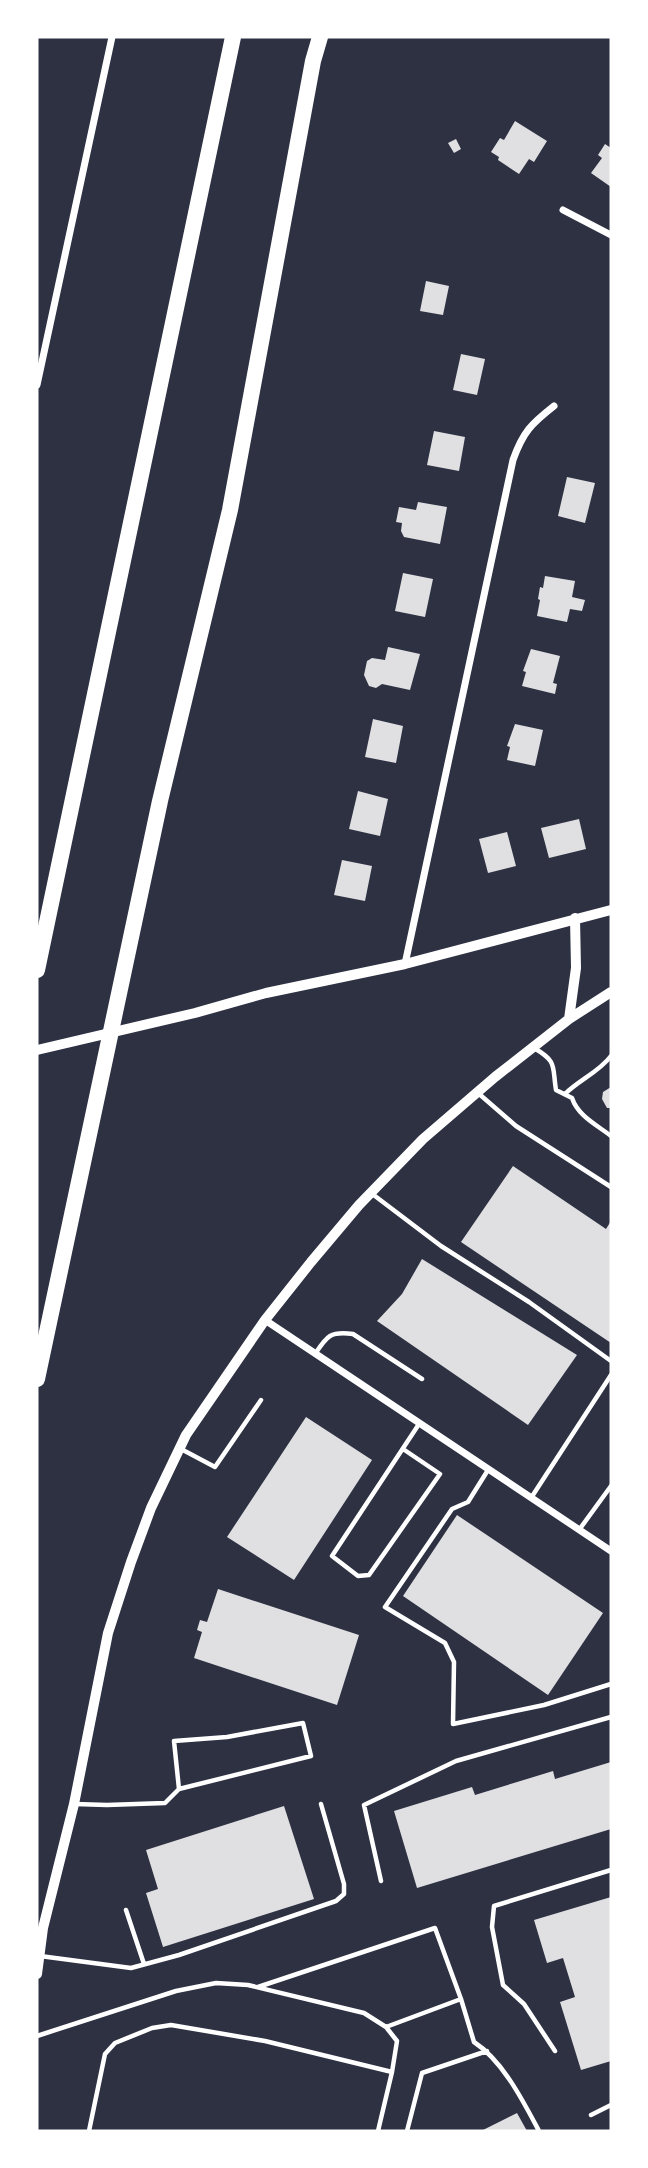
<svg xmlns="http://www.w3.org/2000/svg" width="648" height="2168" viewBox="0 0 648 2168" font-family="Roboto,sans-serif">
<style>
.building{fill:#e0e0e3}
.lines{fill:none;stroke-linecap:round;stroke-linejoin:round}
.service{stroke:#fff;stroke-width:4.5}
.minor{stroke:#fff;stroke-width:7}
.tertiary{stroke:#fff;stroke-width:10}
.motorway{stroke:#fff;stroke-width:16}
</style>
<rect width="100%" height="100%" fill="#2d3142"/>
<path class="building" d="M515,121L547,141L534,162L529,159L519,174L498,160L499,157L491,152L500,138L504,140Z
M456,139L461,149L454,153L448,143Z
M605,144L611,148V187L591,173L602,158L598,155Z
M426,281L449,286L443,315L420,311Z
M461,354L485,359L477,395L453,390Z
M434,431L465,437L459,471L427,465Z
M567,477L595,483L585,523L558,516Z
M418,502L447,507L440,544L404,537L401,531L402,523L396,522L399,507L416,510Z
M403,573L433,579L425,617L395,611Z
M545,576L575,581L572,597L585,600L582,611L570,609L567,622L537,616L540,600L538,599L540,587L543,588Z
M388,647L420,654L410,690L382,684L376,688L369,686L364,675L367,661L372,658L385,660Z
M531,649L560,656L553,683L557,684L555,694L522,686L526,672L523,671Z
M373,719L403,726L396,763L365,757Z
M515,724L543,730L535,766L507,760L510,747L507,746Z
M358,791L388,799L380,836L349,829Z
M579,819L586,849L549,858L541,828Z
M507,832L516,866L488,873L479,839Z
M342,860L372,866L365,901L334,895Z
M611,1087V1108H607L602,1099L603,1092Z
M513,1166L606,1229L611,1221V1343L461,1242Z
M422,1259L577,1355L528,1425L377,1321L402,1294Z
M306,1417L372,1460L294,1580L227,1537Z
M457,1515L603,1613L548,1695L403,1596Z
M218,1589L359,1635L337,1705L194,1658L202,1632L197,1630L200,1620L207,1622Z
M611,1762V1829L417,1888L394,1811L472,1787L475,1795L553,1771L555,1779Z
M284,1806L314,1899L163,1947L146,1893L158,1889L146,1850Z
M611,1897V2061L581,2070L560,2002L575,1997L563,1958L547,1963L534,1920Z
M517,2113L527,2131H481Z"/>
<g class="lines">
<path class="service" d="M534,1048C558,1062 552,1066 556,1090L572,1098C578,1116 597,1125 611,1136
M478,1093L516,1126L611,1187
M565,1094C579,1080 599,1072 611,1056
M371,1193L441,1246L529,1302L611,1361
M315,1354C327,1336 330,1331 353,1334L422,1379
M181,1449L215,1467L261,1400
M403,1449L440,1474L369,1575L358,1576L332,1556L419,1424
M488,1470L468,1502L452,1509L385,1607L445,1643L454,1662L453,1724L544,1705L611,1684
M531,1498L611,1375
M579,1530L611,1486
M75,1804L107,1805L165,1803L179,1789L311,1756L303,1723L227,1737L174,1741L179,1789
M381,1881L364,1805L456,1761L611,1717
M126,1910L144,1964
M40,1956L131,1968L179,1955L336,1901L344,1894V1884L321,1804
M258,1987L435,1928L461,1999L386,2027
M461,1999L474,2042C503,2061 523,2101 539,2131
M37,2036L176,1991L216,1983L248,1985L364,2013L386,2027L397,2041L392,2072L265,2041L171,2025L152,2028L115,2043L105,2054L89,2131
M555,2051L524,2004L503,1985L492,1927L494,1906L611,1870
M591,2115L611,2105
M378,2131L392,2072
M407,2131L422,2073L487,2051"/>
<path class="minor" d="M563,210L611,235
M37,385L112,37
M405,964L513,460C523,432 531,424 554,406
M265,1320L611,1551"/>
<path class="tertiary" d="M569,1019L576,968L575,918
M37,1050L195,1013L266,993L405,964L611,910
M37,1974L43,1928L74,1804L108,1633L131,1562L151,1508L186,1435L265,1320L311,1262L359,1205L423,1139L495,1077L569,1019L611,992"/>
<path class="motorway" d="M37,970L233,37
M37,1379L160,801L230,510L313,61L320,37"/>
</g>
<rect width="648" height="2168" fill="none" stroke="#ffffff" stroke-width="77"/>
</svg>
